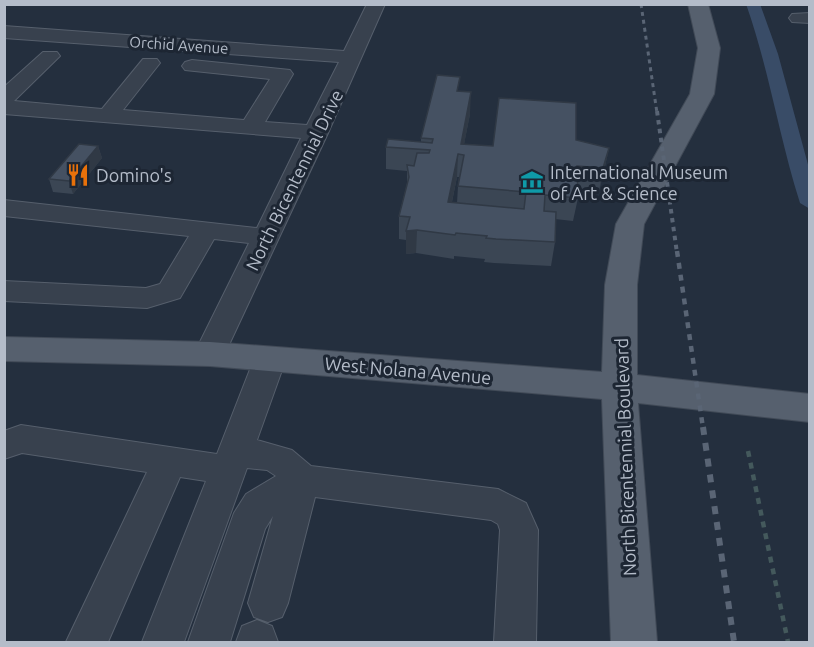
<svg xmlns="http://www.w3.org/2000/svg" width="814" height="647" viewBox="0 0 814 647" font-family="Ubuntu,sans-serif">
<style>
.lines{fill:none;stroke-linecap:round;stroke-linejoin:round}
.canal{fill:#394c67;fill-rule:evenodd}
.minor-casing{stroke:#565f6c;stroke-width:2}
.major-casing{stroke:#414a57;stroke-width:2}
.path{stroke:#44595c;stroke-width:4.5;stroke-dasharray:6 6;stroke-linecap:butt}
.minor{fill:#38414e;fill-rule:evenodd}
.major{fill:#56606e;fill-rule:evenodd}
.rail-far3{stroke:#5a6575;stroke-width:3;stroke-dasharray:4 4;stroke-linecap:butt}
.rail-far2{stroke:#5a6575;stroke-width:4;stroke-dasharray:4.5 4.5;stroke-linecap:butt}
.rail-far1{stroke:#5a6575;stroke-width:4.5;stroke-dasharray:6 6;stroke-linecap:butt}
.rail{stroke:#5a6575;stroke-width:6;stroke-dasharray:8 8;stroke-linecap:butt}
.wall{fill:#3b4654;fill-rule:evenodd}
.shaded-wall{fill:#303945}
.building{fill:#455162;stroke:#303945;stroke-width:1.5;fill-rule:evenodd}
.labels{text-anchor:middle;dominant-baseline:central;stroke-width:6;stroke-linejoin:round;paint-order:stroke}
.far-street-label{font-size:15px;fill:#b4bcc9;stroke:#1d2633}
.poi-label{font-size:18px;fill:#b4bcc9;stroke:#1d2633;text-anchor:start}
.street-label{font-size:18px;fill:#b4bcc9;stroke:#1d2633}
</style>
<rect width="100%" height="100%" fill="#242f3e"/>
<g class="lines">
<path class="canal" d="M746,4H760L778,54L810,172V209L800,203C779,137 769,69 746,4Z"/>
<g class="minor-casing">
<path id="minor" d="M367,4H385L328,133L221,362L210,365L199,362L194,354L249,243L214,239L180,298L147,308L4,301V281L146,288L160,284L189,236L4,216V200L257,228L301,138L4,114V87L43,52H57L60,56L14,101L102,109L143,59H157L160,63L123,110L244,120L270,79L185,70L182,66L185,62L192,60L290,70L293,74L265,122L307,125L339,62L4,38V26L344,51Z
M810,13V23L792,22L789,18L792,14Z
M270,348L281,351L286,359L257,440L292,450L311,466L498,489L526,503L538,530L536,642H494L500,530L498,524L491,520L315,497L288,603L282,617L268,622L254,617L248,603L273,516L265,529L230,642H188L234,513L246,494L276,476L267,470L247,468L184,642H142L206,481L180,477L108,642H66L147,472L22,453L4,459V431L21,425L217,454L254,359L259,351Z
M257,620L272,626L278,642H236L242,626Z"/>
</g>
<g class="major-casing">
<path id="major" d="M688,4H708L720,48L714,94L644,224L637,285V375L810,394V422L638,403L657,642H611L602,399L210,366L4,361V337L210,342L602,372L605,285L616,224L690,94L698,48Z"/>
</g>
<path class="path" d="M748,451L788,642"/>
<use href="#minor" class="minor"/>
<use href="#major" class="major"/>
<path class="rail-far3" d="M641,4L657,113"/>
<path class="rail-far2" d="M657,111L677,253"/>
<path class="rail-far1" d="M677,251L703,428"/>
<path class="rail" d="M703,427L734,642"/>
</g>
<path class="wall" d="M459,91L470,114L464,144L493,146L576,140L609,148L604,171L599,191L577,189L578,198L573,221L555,219V242L551,266L494,263L484,262L485,259L454,256V259L416,253L406,254V240L399,239V216L407,183V171L386,169V147L421,142V138ZM457,177H459L458,186L457,203L452,202Z
M98,146L102,158L73,194L53,192L49,179Z"/>
<path class="shaded-wall" d="M471,92L470,114L462,155L461,144Z
M98,146L102,158L73,194L69,181Z
M609,148L604,171L599,191L603,168Z
M458,154L457,177L447,225L448,202Z
M417,230L416,253L406,254V231Z"/>
<path class="building" d="M437,75L460,77L457,91L471,92L461,144L493,146L499,98L576,103V140L609,148L603,168L577,166L578,198L545,195L544,211L556,212L555,242L496,239L486,238L487,236L456,233L455,235L417,230L406,231L410,217L399,216L409,177L407,165L414,166L417,153H429L430,150L386,147L388,139L432,143L433,139L421,138ZM458,154L464,155L458,186L526,192L524,209L448,202Z
M79,144L98,146L69,181L49,179Z"/>
<defs>
<g id="restaurant-bare" transform="scale(1.8)"><path d="M-5-6h1v4h1v-4h1v4h1v-4h1v5L-1.5 .5V6h-2V.5L-5-1ZM5-6V6H3V1.5H1.5Q1.5-4 5-6Z" fill="#e8710a" stroke="#1d2633" stroke-width="2.5" paint-order="stroke"/></g>
<g id="museum-bare" transform="scale(1.8)"><path d="M0-6L6-3V-2H-6V-3ZM-5-1h2V3h-2ZM-1-1h2V3h-2ZM3-1h2V3H3ZM-6 4H6V6H-6Z" fill="#0f9aa8" stroke="#1d2633" stroke-width="2.5" paint-order="stroke"/></g>
</defs>
<g fill-rule="evenodd">
<use href="#restaurant-bare" x="78" y="175"/>
<use href="#museum-bare" x="532" y="182"/>
</g>
<g class="labels">
<g class="far-street-label">
<text transform="translate(179 45) rotate(4)">Orchid Avenue</text>
</g>
<g class="poi-label">
<text x="550" y="172">International Museum<tspan x="550" dy="21">of Art &amp; Science</tspan></text>
<text x="96" y="175">Domino's</text>
</g>
<g class="street-label">
<text transform="translate(294 180) rotate(-64)">North Bicentennial Drive</text>
<text transform="translate(408 370) rotate(5)">West Nolana Avenue</text>
<text transform="translate(625 457) rotate(-92)">North Bicentennial Boulevard</text>
</g>
</g>
<rect width="814" height="647" fill="none" stroke="#b4bcc9" stroke-width="12"/>
</svg>
